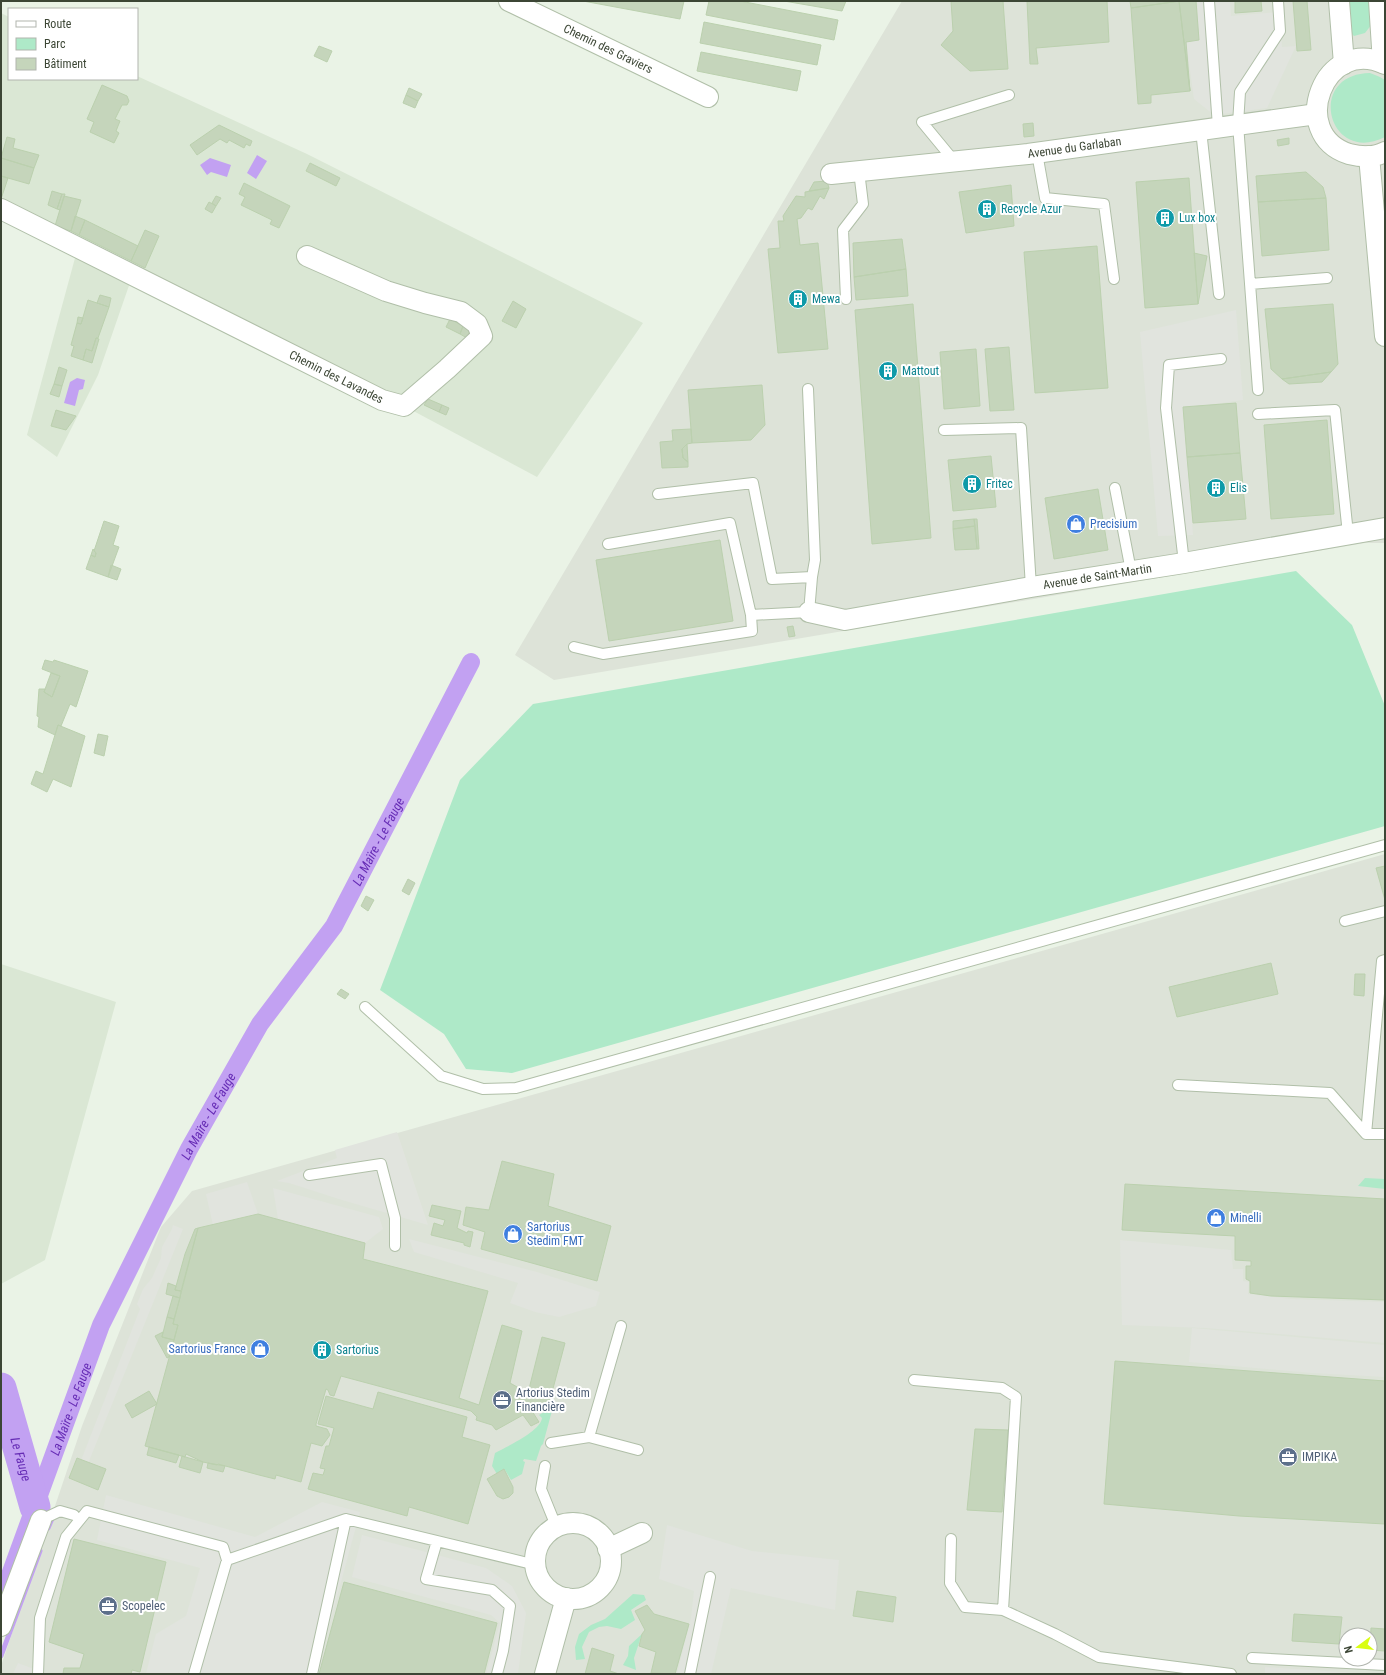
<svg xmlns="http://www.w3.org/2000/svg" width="1386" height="1675" viewBox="0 0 1386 1675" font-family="'Roboto Condensed',sans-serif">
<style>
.residential{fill:#dae7d4}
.industrial{fill:#dde3d8;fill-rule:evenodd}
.green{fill:#aee9c8}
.parking{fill:#e1e4de}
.water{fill:#c2a1f2}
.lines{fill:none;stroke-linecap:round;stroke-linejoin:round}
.stream{stroke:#c2a1f2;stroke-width:5}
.canal{stroke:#c2a1f2;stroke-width:18}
.river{stroke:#c2a1f2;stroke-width:31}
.building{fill:#c5d5bb;stroke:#bbd0ae}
.lane-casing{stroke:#b0bfa8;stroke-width:12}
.street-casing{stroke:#b0bfa8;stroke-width:22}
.lane{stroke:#fff;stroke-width:10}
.street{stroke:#fff;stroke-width:20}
.labels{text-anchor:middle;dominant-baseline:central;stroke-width:4;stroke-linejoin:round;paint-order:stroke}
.street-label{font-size:12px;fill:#3c4635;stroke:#fff}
.culture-label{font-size:12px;fill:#0d838f;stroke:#fff;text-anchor:start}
.shop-label{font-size:12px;fill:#366cbe;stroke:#fff;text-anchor:start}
.service-label{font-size:12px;fill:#4e5e75;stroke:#fff;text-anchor:start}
.water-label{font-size:13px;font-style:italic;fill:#662cb5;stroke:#fff}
</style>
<rect width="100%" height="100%" fill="#eaf3e6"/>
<path class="residential" d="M1,13L9,17V79H137V76L307,154L643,323L537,477L404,406L133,274L98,375L57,457L27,435L78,247L1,209Z
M1,964L116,1002L45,1260L1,1284Z"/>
<path class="industrial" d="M902,1H1385V543H1365L554,680L515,655Z
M1385,854V1674H1V1666L82,1426L161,1227L192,1191ZM1346,1635H1370V1659H1346Z"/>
<path class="green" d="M1346,1H1371L1372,24L1365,33L1354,36L1349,31Z
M1370,73L1380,77L1385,80V137C1328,166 1305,74 1370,73Z
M1296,571L1352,625L1385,706V826L512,1073L466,1069L444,1034L380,990L460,780L533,704Z
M1365,1178L1385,1179V1189L1358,1186Z
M553,1407L543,1444L541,1446L536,1461L524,1459L523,1461L525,1462L522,1474L511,1480L505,1470L497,1474L492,1466L495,1453C506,1447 541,1431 542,1418L539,1415Z
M633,1594L644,1595L646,1600L631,1610L635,1620L621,1629L607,1626L599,1627L589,1632L582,1647L585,1659L576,1660L575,1647L579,1634L591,1625L605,1619Z
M642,1634L634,1658L636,1670L623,1665L628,1656L629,1646Z"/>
<path class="parking" d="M1197,1H1230L1231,16L1279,12L1282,47L1296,46L1267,108L1214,115L1194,99L1186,42L1199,40Z
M1236,310L1243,400L1183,408L1193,535L1158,536L1140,332Z
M397,1132L428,1225L342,1200L289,1183L277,1181L337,1158L335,1150Z
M247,1182L258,1214L213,1225L206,1194Z
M273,1188L379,1217L383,1229L365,1243L278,1219Z
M173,1225L183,1229L87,1466L80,1463L140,1309L137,1304L143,1289L152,1278L161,1258L162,1247L172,1229Z
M409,1239L537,1272L600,1292L596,1306L559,1317L535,1312L510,1303L518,1283L414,1252Z
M1120,1240L1231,1250L1233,1269H1243V1281L1249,1282L1248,1294L1291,1299L1385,1302V1343L1206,1328L1122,1325Z
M1192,1328L1385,1345V1377L1312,1373L1189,1362Z
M106,1495L255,1537L322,1502L360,1512L316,1674H146L156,1634L186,1616L200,1568L97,1540Z
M667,1525L752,1551L839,1560L835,1610L731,1588L711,1674H677L691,1618L694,1591L659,1579Z
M362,1535L486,1568L512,1586L526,1613L518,1674H486L500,1623L491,1615L352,1577Z
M18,1663L44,1673V1674H13Z
M1265,1667L1372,1674H1265Z"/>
<path class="water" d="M257,155L267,161L256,179L247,173Z
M210,158L231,165L227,177L211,172L207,175L200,165Z
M77,378L85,380L83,389L79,390L75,406L64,403L70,382Z"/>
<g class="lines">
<path class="stream" d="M35,1507L54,1514L48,1528
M1,1656L40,1551"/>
<path class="canal" id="s1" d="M3,1594L101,1325L189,1149L260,1024L334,926L471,662"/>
<path class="river" id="s2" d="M1,1388L35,1507"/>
</g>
<path class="building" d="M583,1H684L680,19Z
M709,1H740L838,20L834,40L706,15Z
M784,1H846L842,11Z
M951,1H1003L1008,69L970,71L941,45L953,31Z
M1027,1H1107L1109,42L1036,48L1038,64H1030Z
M1130,1H1180L1131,8Z
M1179,1H1196L1199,40L1186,42L1190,91Z
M1179,1L1190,91L1151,95V103L1138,104L1131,8Z
M1235,1H1261L1262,11L1235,13Z
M1293,1H1307L1311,50L1297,51Z
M704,22L821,45L817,65L700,43Z
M319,46L332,51L327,62L314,56Z
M701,52L801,71L797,91L697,71Z
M102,85L127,96L129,101L127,105H122L115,119L120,121L116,131L119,133L114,143L90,132L94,122L87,119Z
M409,88L422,94L418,101L406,95Z
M406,95L418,101L415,108L403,103Z
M1033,123L1034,136L1024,137L1023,124Z
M219,125L252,141L250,146L246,144L244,148L229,140L227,143L220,139L197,155L190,145Z
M7,137L15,139L13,148L39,155L34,168L1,158Z
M1289,138V144L1278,146L1277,140Z
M1,158L34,168L29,184L1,176Z
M310,163L340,178L336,186L306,171Z
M1306,172L1323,187L1326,198L1258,202L1256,176Z
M1,176L8,178L1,199Z
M1189,178L1198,304L1145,308L1136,182Z
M827,181L829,188L809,191L814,182Z
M244,183L290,206L279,228L270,224L272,220L241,205L245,197L239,194Z
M1011,185L1014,226L966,233L959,192Z
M829,188L824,199L820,196L812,210L808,208L801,218L797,219L800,245L818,243L828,349L778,353L768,249L780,248L778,221H784L783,216L796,196L805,197V192Z
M52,191L62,194L57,209L48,205Z
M62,194H65L60,210L57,209Z
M64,196L81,200L71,231L55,226Z
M216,196L221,198L216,206L212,203Z
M1326,198L1329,250L1262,256L1258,202Z
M209,202L216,206L212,213L205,209Z
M75,216L85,220L79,235L71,231Z
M85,220L138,246L131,261L79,235Z
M145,230L159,236L145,268L131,261Z
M902,239L906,269L854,277L853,243Z
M1097,246L1108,388L1035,393L1024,252Z
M1194,253L1207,256L1198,304Z
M906,269L908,296L856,300L854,277Z
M100,295L111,298L109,307L97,303Z
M88,300L109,307L98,338H96L92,351L86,349L83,360L71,356L74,346L71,345L77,323L81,324Z
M513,301L526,309L516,328L502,321Z
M913,304L931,538L872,544L855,310Z
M1333,304L1338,364L1331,372L1282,379L1271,369L1265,309Z
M78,317L83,318L81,324L77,323Z
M450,319L463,326L460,334L446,327Z
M463,326L471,330L467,338L460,334Z
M96,338L99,339L92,363L83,360L86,349L92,351Z
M1009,347L1014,410L990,411L985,349Z
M976,349L980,406L944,409L940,352Z
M59,367L67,370L62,386L54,384Z
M1331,372L1322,382L1289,384L1282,379Z
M54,384L62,386L59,397L50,394Z
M762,385L765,425L751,440L692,443L688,390Z
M428,399L442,405L439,412L424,405Z
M1236,403L1240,453L1187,457L1183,407Z
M442,405L449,408L446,415L439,412Z
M56,410L76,416L66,430L51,426Z
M1327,420L1334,514L1271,519L1264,425Z
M691,429L692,443L687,444L682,449L683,458L688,462V467L662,468L660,442L673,441L672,430Z
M687,444L688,462L683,458L682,449Z
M1240,453L1246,519L1193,523L1187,457Z
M991,456L996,507L953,511L948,460Z
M1098,489L1108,550L1054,559L1045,498Z
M974,519L975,526L953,529V521Z
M974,519H977L979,549H977Z
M104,521L119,526L113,545L119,547L108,577L86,569L91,555L95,557L96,553L94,551Z
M975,526L977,549L955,550L953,529Z
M720,540L733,621L609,641L596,560Z
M93,549L96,553L95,557L91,555Z
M111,565L121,569L117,580L108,577Z
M793,626L795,636L789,637L787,627Z
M45,660L53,662L54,660L88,671L76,707L70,704L61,726L58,725L55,735L38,727L39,717L37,716L39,689H45L44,692L52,697L60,676L42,669Z
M51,673L60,676L52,697L44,692Z
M58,725L85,736L71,787L53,779L47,792L31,784L36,771L43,774Z
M98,734L108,736L104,756L94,753Z
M1385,866V900L1376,868Z
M408,879L415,883L409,895L402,891Z
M366,896L374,900L368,911L361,906Z
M1271,963L1278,994L1177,1017L1169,987Z
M1355,974H1365L1364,996L1354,995Z
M341,989L349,994L345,999L337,994Z
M502,1161L554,1174L548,1206L611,1226L597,1281L481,1249L485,1232L463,1225L466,1207L489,1210Z
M1125,1184L1385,1199V1300L1271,1296L1250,1293V1281L1246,1279V1266H1251V1261L1235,1260V1236L1122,1230Z
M432,1205L461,1211L457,1228L467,1233L468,1231L473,1232L470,1247L464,1245V1243L431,1235L434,1223L443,1226L445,1220L429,1216Z
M258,1214L365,1243L363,1259L488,1291L459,1398L479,1405L502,1325L522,1331L510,1383L528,1393L542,1337L565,1343L550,1400L532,1411L539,1422L531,1426L523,1415L496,1430L492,1425L476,1420L477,1417L471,1411L341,1376L334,1396L330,1395L328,1390L326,1389L316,1424V1426L327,1429L330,1435L322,1446L311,1443L301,1482L276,1475L275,1479L259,1475L218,1464L217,1465L203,1462L186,1454L185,1457L145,1446L178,1325L173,1324L198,1228Z
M198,1228L181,1291L175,1290L185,1254L195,1229Z
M168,1283L176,1286L175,1290L181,1291L180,1298L166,1294Z
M173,1296L180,1298L174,1319L167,1317Z
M167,1317L174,1319L173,1324L178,1325L174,1340L162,1337Z
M163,1332L162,1337L174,1340L169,1357L167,1358L155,1336Z
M1115,1361L1385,1381V1524L1239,1516L1104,1504Z
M149,1391L157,1404L132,1418L125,1405Z
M378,1392L467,1417L462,1437L490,1445L468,1524L409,1507L407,1516L308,1489L313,1473L323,1475L325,1469L320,1468L326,1446H329L334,1428L318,1424L326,1396L373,1409Z
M975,1429L1008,1430L1002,1512L967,1510Z
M149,1447L179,1455L176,1463L147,1455Z
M182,1456L203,1462L200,1473L179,1467Z
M77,1458L106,1469L98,1490L69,1478Z
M208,1463L225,1466L223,1472L207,1468Z
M504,1469L513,1487V1493L509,1497L503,1499L497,1496L487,1479Z
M74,1539L166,1562L140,1672L132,1670L131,1674H63L64,1668H80L84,1654L49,1642Z
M344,1582L497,1623L484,1674H319Z
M857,1591L896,1597L893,1622L853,1616Z
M647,1605L654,1614L689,1624L675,1674L651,1673L656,1652L639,1646L642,1634L645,1630L635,1611Z
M1294,1614L1342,1617L1339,1644L1292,1641Z
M1371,1628L1385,1629V1651L1370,1650Z
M592,1648L614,1655L610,1671L619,1674H585Z"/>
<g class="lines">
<g class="lane-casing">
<path id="lane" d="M1209,1L1218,127
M1201,130L1219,294
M1037,153L1045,198L1104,204L1114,279
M955,162L922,122L1009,95
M1250,284L1327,278
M846,299L843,230L863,204L859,171
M808,389L815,560L812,577
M1258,390L1238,124L1240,92L1280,31L1278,1
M1258,414L1335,410L1348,534
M944,430L1021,428L1031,587
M1115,488L1131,571
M608,544L730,523L751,615
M1184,563L1166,408L1169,365L1221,359
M574,647L603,654L752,631L751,615L809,612L812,577L772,579L753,483L658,494
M1345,921L1385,911
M365,1007L441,1076L483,1089L516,1088L1385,845
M1178,1085L1330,1093L1366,1134H1385
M1366,1134L1382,961L1385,960
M309,1175L381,1164L395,1218V1246
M914,1380L1002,1388L1016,1397L1003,1610
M589,1437L621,1326
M551,1443L589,1437L638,1450
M545,1466L541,1489L556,1526
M41,1520L60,1511L74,1515
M951,1539L950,1583L965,1607L1003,1610L1055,1634L1099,1657L1231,1674
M437,1541L426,1579L492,1590L510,1606L503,1651L497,1674
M1252,1658L1385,1665
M38,1674L40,1618L66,1537L87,1511L223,1547L227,1560
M194,1674L227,1560L346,1519
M312,1674L346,1519L536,1565
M690,1674L710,1577"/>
</g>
<g class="street-casing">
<g id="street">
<path id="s3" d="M509,1L708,97"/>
<path d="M1339,1L1344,64"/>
<path d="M1379,1L1383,63"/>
<path d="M1385,64C1324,35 1287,134 1349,154C1361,157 1374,158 1385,152"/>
<path d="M1369,156L1385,336"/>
<path id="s4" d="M831,174L1028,154L1317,114"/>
<path id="s5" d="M1,209L382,400L404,406L447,369L482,336L477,324L461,312L425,303L386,291L307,256"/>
<path id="s6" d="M809,612L845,620L1031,587L1184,563L1385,528"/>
<circle cx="573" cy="1561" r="38"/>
<path d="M608,1549L642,1533"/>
<path d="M1,1626L41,1520"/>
<path d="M545,1674L566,1598"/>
</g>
</g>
<use href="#lane" class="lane"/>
<use href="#street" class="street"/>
</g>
<defs>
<g id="building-disc" transform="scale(1)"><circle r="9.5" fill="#0f9aa8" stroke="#fff"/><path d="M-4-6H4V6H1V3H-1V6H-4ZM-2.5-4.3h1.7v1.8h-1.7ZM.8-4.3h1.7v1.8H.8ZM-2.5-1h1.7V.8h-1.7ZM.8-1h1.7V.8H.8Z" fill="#fff"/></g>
<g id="shop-disc" transform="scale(1)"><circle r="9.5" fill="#3f7fe0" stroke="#fff"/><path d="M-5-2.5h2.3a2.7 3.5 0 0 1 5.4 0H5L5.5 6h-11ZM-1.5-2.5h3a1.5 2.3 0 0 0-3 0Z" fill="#fff"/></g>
<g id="office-disc" transform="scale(1)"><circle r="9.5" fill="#5c6f8a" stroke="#fff"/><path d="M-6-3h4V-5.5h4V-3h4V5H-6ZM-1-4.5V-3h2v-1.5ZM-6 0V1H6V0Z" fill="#fff"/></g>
</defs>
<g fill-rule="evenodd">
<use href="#building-disc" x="987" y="209"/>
<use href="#building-disc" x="1165" y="218"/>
<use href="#building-disc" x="798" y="299"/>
<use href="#building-disc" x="888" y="371"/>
<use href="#building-disc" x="972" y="484"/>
<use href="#building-disc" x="1216" y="488"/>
<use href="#shop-disc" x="1076" y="524"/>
<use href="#shop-disc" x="1216" y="1218"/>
<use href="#shop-disc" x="513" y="1234"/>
<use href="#shop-disc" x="260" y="1349"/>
<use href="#building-disc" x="322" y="1350"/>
<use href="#office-disc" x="502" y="1400"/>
<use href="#office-disc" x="1288" y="1457"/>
<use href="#office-disc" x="108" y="1606"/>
</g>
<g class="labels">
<g class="street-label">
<text stroke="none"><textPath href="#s3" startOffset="110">Chemin des Graviers</textPath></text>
<text stroke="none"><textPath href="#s4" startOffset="245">Avenue du Garlaban</textPath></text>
<text stroke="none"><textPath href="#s5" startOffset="375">Chemin des Lavandes</textPath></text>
<text stroke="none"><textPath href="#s6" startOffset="293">Avenue de Saint-Martin</textPath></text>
</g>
<g class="culture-label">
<text x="1001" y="209">Recycle Azur</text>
<text x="1179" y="218">Lux box</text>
<text x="812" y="299">Mewa</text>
<text x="902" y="371">Mattout</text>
<text x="986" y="484">Fritec</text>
<text x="1230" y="488">Elis</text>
<text x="336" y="1350">Sartorius</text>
</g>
<g class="shop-label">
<text x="1090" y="524">Precisium</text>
<text x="1230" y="1218">Minelli</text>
<text x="527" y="1227">Sartorius<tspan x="527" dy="14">Stedim FMT</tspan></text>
<text x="246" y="1349" text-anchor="end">Sartorius France</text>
</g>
<g class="service-label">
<text x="516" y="1393">Artorius Stedim<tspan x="516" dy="14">Financière</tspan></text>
<text x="1302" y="1457">IMPIKA</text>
<text x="122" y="1606">Scopelec</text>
</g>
<g class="water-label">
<text stroke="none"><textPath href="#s1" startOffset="845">La Maïre - Le Fauge</textPath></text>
<text stroke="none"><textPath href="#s1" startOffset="521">La Maïre - Le Fauge</textPath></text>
<text stroke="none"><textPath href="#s1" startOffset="197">La Maïre - Le Fauge</textPath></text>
<text stroke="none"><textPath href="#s2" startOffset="74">Le Fauge</textPath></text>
</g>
</g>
<rect width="1386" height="1675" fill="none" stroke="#3c4635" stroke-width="4"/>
<rect x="8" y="8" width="130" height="72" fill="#ffffff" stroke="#b1b5ae"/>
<rect x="16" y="21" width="20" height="6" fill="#ffffff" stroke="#b1b5ae"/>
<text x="44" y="28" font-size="12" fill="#3c4635">Route</text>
<rect x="16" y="38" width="20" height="12" fill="#aee9c8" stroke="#b1b5ae"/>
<text x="44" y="48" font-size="12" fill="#3c4635">Parc</text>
<rect x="16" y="58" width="20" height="12" fill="#c5d5bb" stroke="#b1b5ae"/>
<text x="44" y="68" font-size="12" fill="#3c4635">Bâtiment</text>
<g transform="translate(1358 1647) rotate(255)"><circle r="19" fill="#ffffff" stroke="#b1b5ae"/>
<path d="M0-3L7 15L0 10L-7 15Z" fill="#dafe12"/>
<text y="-6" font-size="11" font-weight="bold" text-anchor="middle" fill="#3c4635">N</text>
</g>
</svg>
